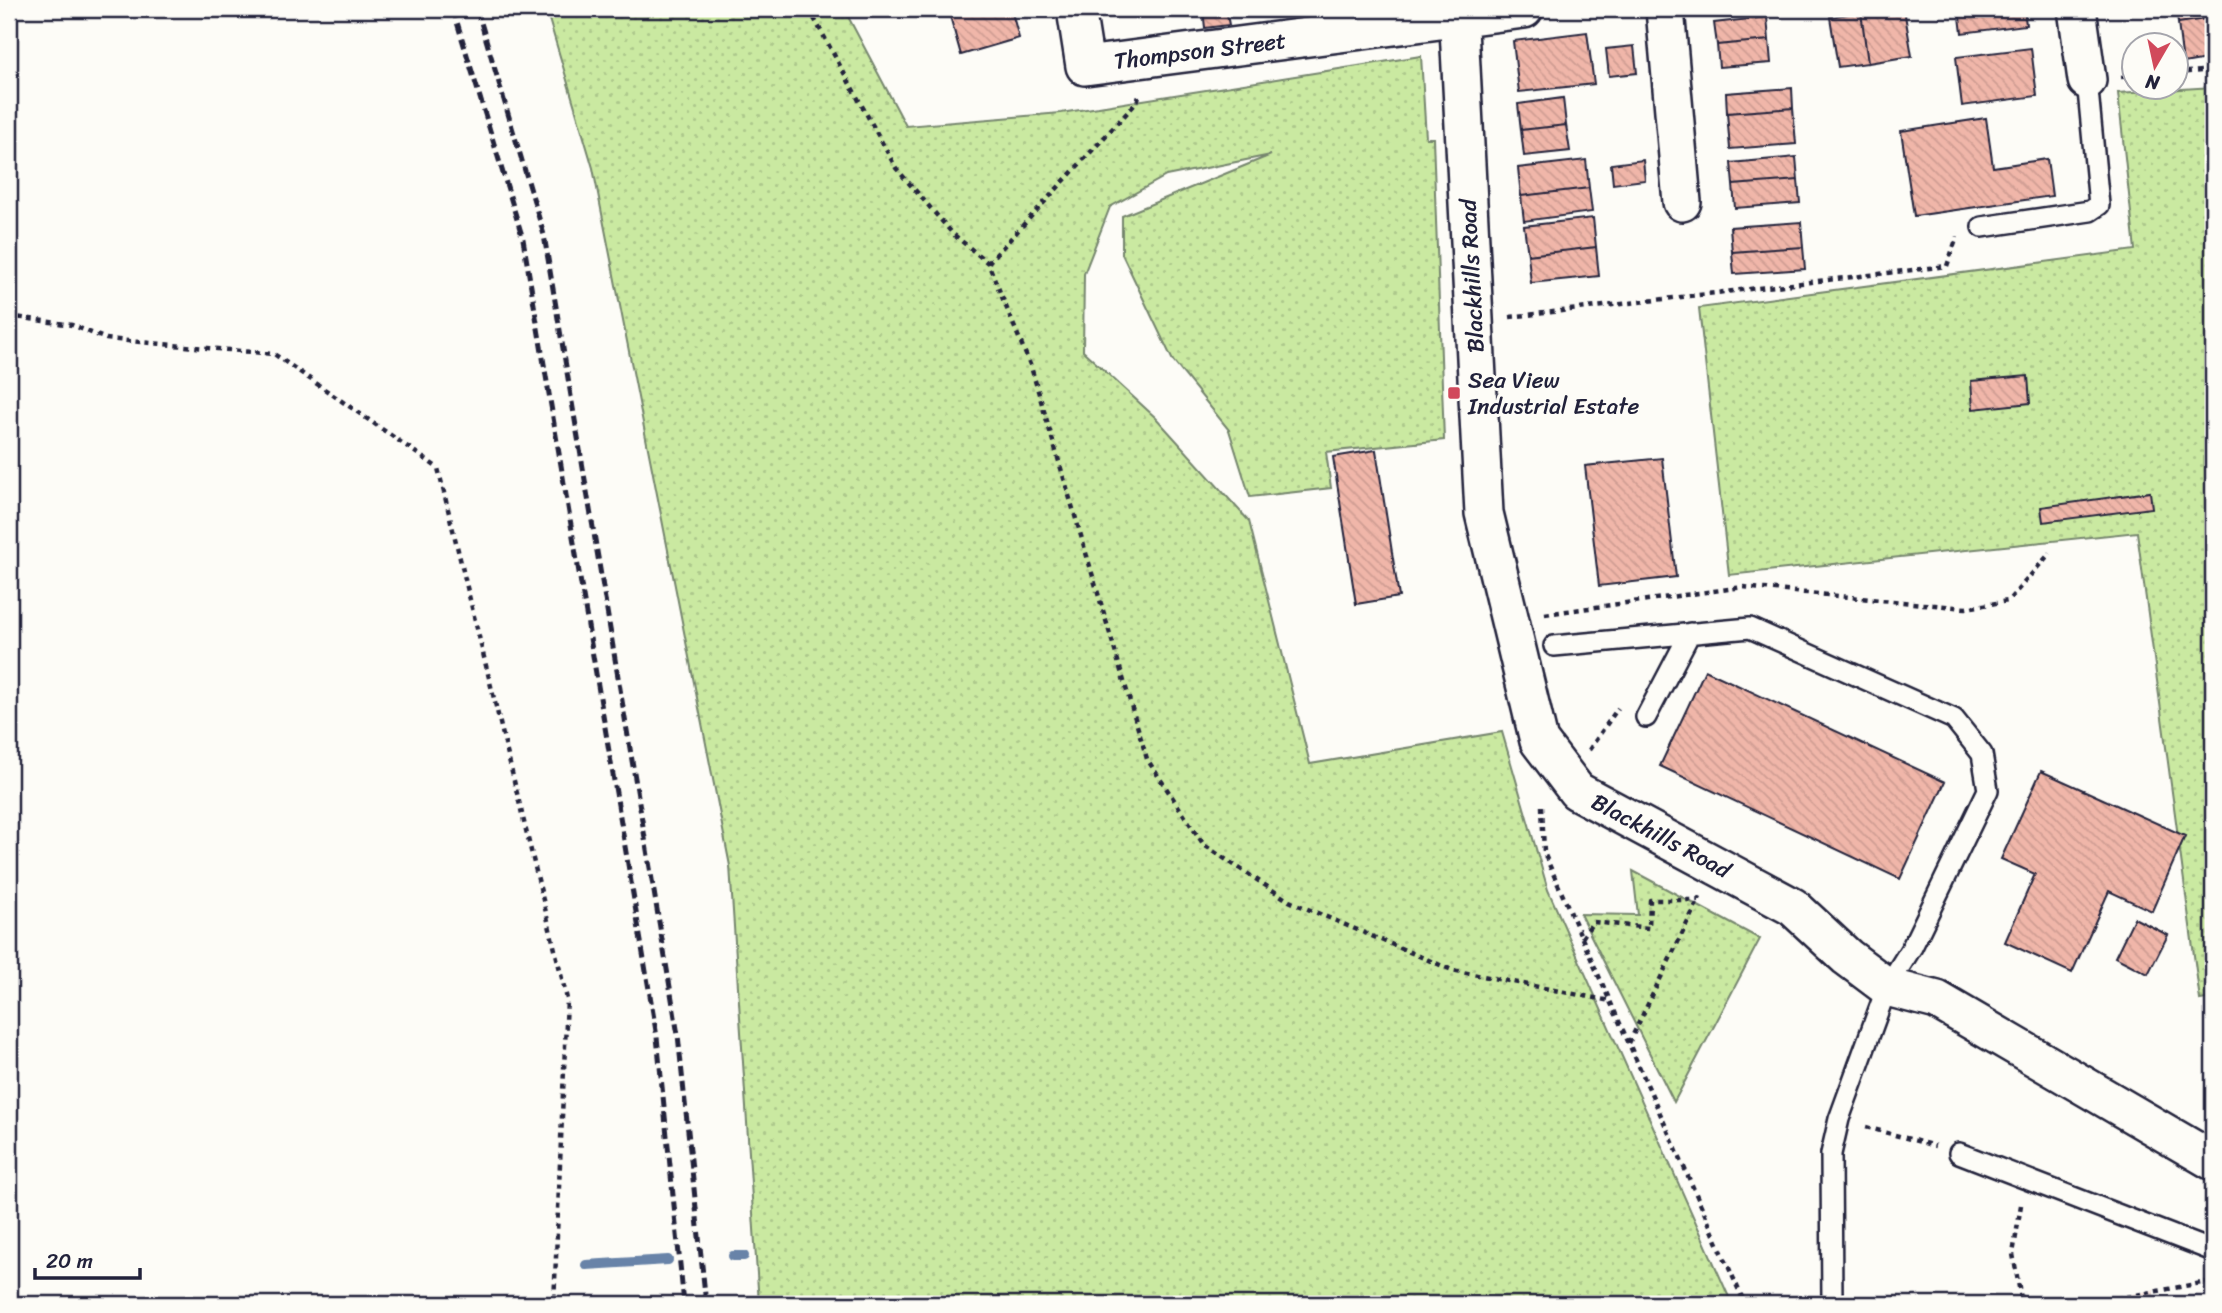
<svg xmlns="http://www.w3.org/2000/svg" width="2222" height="1313" viewBox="0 0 2222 1313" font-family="Sriracha,sans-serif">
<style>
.industrial{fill:url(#industrial-furrows)}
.grass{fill:url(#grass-dots);stroke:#76866e;stroke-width:2}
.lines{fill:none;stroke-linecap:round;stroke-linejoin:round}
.stream{stroke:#6783a8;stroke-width:10}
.building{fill:url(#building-back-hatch);stroke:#22223b;stroke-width:2}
.lane-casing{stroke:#22223b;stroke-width:24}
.street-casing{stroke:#22223b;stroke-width:42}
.path{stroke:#22223b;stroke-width:4.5;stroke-dasharray:5 5;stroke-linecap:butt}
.lane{stroke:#fdfcf7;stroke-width:19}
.street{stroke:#fdfcf7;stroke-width:37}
.rail{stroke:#22223b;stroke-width:5;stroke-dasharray:10 5;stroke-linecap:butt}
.poi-dot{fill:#d1495b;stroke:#fdfcf7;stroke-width:2.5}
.labels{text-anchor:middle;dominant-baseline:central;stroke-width:6;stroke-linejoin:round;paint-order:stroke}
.street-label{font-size:23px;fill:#22223b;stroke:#fdfcf7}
.poi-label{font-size:23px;fill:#22223b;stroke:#fdfcf7;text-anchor:start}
</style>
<defs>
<pattern id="industrial-furrows" width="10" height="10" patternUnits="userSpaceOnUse" patternTransform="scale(1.75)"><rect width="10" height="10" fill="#f9e7e0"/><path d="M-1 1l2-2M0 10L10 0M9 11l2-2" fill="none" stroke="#d5c6c1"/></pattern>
<pattern id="grass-dots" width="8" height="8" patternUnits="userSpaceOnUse" patternTransform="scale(1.75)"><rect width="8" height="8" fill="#cae9a1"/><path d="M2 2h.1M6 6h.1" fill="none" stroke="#adc88c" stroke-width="1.8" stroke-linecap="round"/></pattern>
<pattern id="building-back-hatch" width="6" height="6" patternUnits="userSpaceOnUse" patternTransform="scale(1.75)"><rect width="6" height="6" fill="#f0b6a9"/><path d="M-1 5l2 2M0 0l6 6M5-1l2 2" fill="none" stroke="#ce9c92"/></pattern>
</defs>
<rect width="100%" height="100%" fill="#fdfcf7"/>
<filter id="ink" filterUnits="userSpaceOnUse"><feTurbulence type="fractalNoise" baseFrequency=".0143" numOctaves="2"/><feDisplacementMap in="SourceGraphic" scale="14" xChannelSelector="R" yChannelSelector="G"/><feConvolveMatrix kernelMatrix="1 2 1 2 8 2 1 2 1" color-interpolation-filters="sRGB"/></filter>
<g filter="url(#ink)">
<path class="industrial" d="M2154,1290V1304H2081L2153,1290Z"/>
<path class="grass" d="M546,9H844L906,126L1061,113L1421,56L1426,138H1433L1444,440L1326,452L1331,488L1250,497L1229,430L1173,361L1122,254V216L1271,155L1166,176L1110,207L1084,274L1083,351L1156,418L1249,521L1310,764L1502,732L1548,890L1732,1304H759L730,866L593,168Z
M2213,87V998L2200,1000L2137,532L1729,575L1699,308L2135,250L2118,93Z
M1633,871L1760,939L1674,1102L1580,914L1638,915Z"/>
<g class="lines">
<path class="stream" d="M733,1256H744
M586,1265L668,1260"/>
</g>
<path class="building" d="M948,9H1011L1019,38L961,55Z
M1203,9H1226L1229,25L1205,28Z
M1881,9H1904L1912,56L1868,63L1861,12Z
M1959,9H2024L2026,25L1962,33Z
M2176,9H2213V18L2178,23Z
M1861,12L1868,63L1838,67L1830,17Z
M1767,17L1769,40L1717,45L1714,23Z
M2213,18V58L2183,63L2178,23Z
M1587,32L1594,84L1519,92L1513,41Z
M1769,40L1771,63L1719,67L1717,45Z
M1634,46L1637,73L1609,76L1606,49Z
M2031,48L2037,96L1962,106L1956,57Z
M1792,88L1793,108L1727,113L1726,93Z
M1563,98L1566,125L1521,130L1518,104Z
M1793,108L1796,144L1730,149L1727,113Z
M1986,118L1993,167L2047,159L2052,196L1914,216L1901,131Z
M1566,125L1570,151L1524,156L1521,130Z
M1796,157L1798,180L1733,185L1731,163Z
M1586,160L1589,188L1521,196L1518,168Z
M1643,160L1645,180L1613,184L1611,164Z
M1798,180L1800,203L1735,208L1733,185Z
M1589,188L1592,212L1524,221L1521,196Z
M1593,218L1596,247L1528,255L1524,226Z
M1801,222L1803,247L1732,252L1730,227Z
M1596,247L1599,276L1531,283L1528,255Z
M1803,247L1805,269L1734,274L1732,252Z
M2028,376L2030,403L1973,409L1971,381Z
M1376,450L1399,597L1356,604L1333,457Z
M1662,458L1676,577L1599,586L1585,466Z
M2150,492L2152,508L2043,522L2041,507Z
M1705,670L1945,782L1900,879L1660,766Z
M2041,771L2185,836L2152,911L2109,891L2072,973L2005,942L2035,874L2001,859Z
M2134,918L2168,935L2148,974L2115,957Z"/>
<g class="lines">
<g class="lane-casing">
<path id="lane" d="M1982,227L2090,211L2099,205L2087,80
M1554,646L1750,628L1954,719L1982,754L1988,790L1912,947L1887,987L1839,1119L1831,1154L1832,1304
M1646,717L1690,633
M1959,1153L2213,1251"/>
</g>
<g class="street-casing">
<path id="street" d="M1076,9L1085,66L1524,9
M1458,9L1484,513L1539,741L1577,791L1793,907L1847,957L1887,987L1937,1000L2213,1161
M1665,9L1682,202
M2077,9L2087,80"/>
</g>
<path class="path" d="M809,9L896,168L953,234L988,263L1031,367L1147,759L1204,845L1289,901L1452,970L1610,1001
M2176,73L2213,70
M2121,77L2134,76
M988,263L1137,102L1139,96
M9,316L72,325L106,339L274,354L438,468L567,999L554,1304
M1510,317L1947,266L1957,237
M1545,614L1743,587L1966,608L2008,601L2050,553
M1589,750L1618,708
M1542,806L1544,853L1745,1304
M1582,938L1593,922L1649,928L1650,900H1699
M1629,1043L1700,897
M1866,1127L1935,1146
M2021,1205L2013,1254L2022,1304
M2087,1304L2212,1281"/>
<use href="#lane" class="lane"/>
<use href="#street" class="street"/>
<path class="rail" d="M453,9L523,239L657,1037L684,1304
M477,9L544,235L678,1035L706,1304"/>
</g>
</g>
<rect class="poi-dot" x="1447" y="386" width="14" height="14" rx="3.5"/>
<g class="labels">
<g class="street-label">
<text transform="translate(1200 51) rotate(-7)">Thompson Street</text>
<text transform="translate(1472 276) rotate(-93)">Blackhills Road</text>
<text transform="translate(1661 836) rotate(28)">Blackhills Road</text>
</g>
<g class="poi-label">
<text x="1468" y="380">Sea View<tspan x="1468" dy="26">Industrial Estate</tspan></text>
</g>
</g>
<rect width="2222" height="1313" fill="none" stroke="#fdfcf7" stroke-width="35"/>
<rect x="18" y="18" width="2187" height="1278" fill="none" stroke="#22223b" stroke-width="2.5" filter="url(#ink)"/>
<g transform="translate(2155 66) rotate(189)"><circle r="33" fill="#fdfcf7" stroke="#a5a5ac" stroke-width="2"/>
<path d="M0-5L12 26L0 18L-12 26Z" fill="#d1495b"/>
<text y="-10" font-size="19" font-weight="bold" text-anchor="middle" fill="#22223b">N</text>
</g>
<path d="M35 1268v10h105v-10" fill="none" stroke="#22223b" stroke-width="3.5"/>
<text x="46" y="1268" font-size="21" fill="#22223b" stroke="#fdfcf7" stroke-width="5" paint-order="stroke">20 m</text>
</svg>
